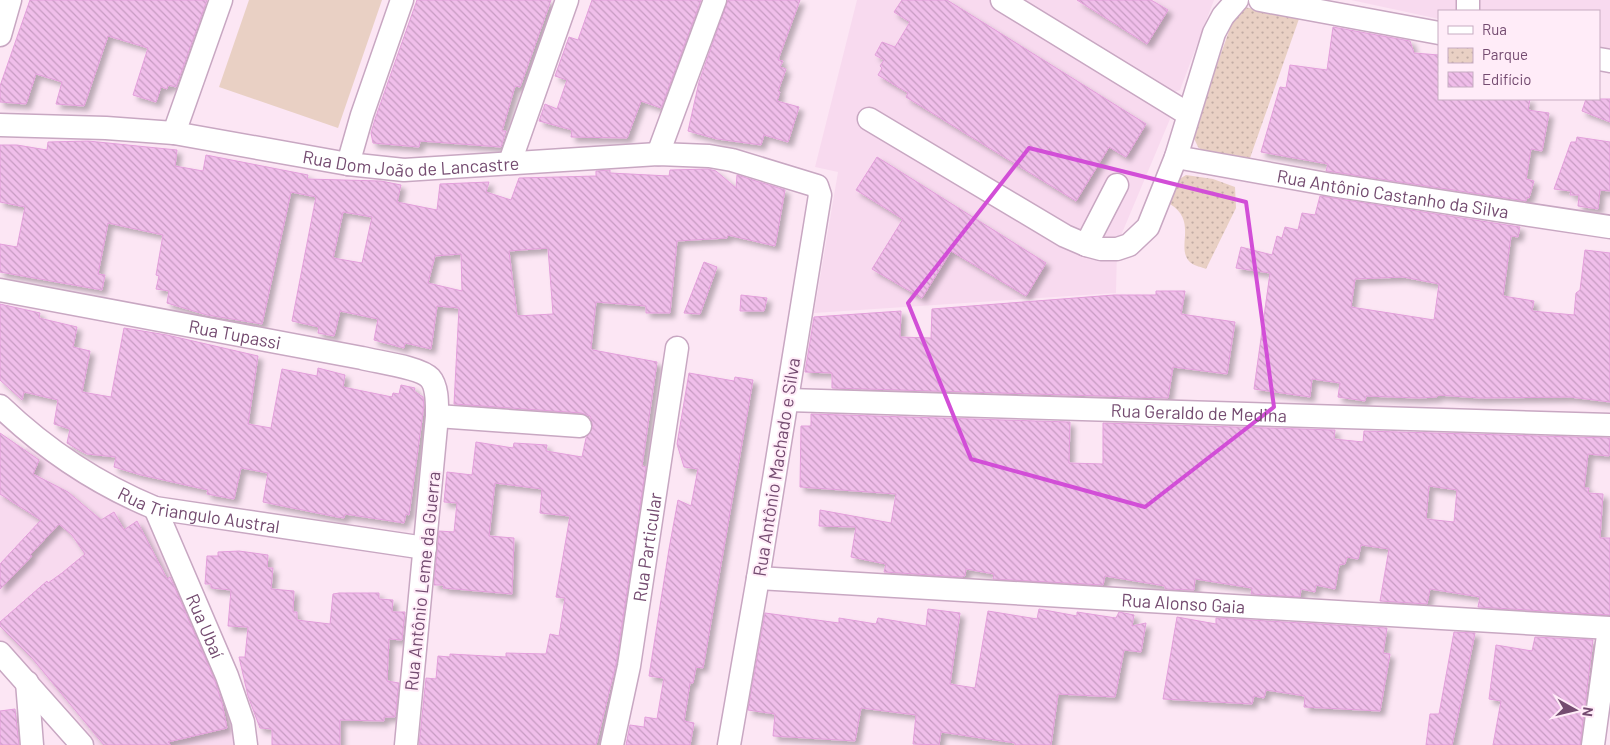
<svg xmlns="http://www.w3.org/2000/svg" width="1610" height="745" viewBox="0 0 1610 745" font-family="Barlow,sans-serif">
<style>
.residential{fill:#f8daef}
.grass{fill:#e9d0c4}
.park{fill:url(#park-dots)}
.building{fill:url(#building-back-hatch);stroke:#e39fdb;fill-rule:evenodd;filter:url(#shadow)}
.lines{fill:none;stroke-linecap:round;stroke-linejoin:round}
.street-casing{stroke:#c8a7c2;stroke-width:25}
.street{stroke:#fff;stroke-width:22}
.marked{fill:none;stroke:#d24ed7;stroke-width:4;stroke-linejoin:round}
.labels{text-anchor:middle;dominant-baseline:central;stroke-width:4;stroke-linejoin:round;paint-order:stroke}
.street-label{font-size:18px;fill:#744b70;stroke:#ffecf8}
</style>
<defs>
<pattern id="park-dots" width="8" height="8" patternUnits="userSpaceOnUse" patternTransform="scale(1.25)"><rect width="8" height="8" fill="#e9d0c4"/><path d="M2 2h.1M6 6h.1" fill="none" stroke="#c1aba4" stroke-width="1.8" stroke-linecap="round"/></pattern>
<pattern id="building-back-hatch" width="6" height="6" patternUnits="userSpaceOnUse" patternTransform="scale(1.25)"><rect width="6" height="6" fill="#f0beea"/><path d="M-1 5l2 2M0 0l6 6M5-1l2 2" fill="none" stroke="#c79cc2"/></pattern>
<filter id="shadow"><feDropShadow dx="4.5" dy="4.5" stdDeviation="2.5" flood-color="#0004"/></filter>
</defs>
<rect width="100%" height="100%" fill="#fce6f4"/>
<path class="residential" d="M857,0H1214L1180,90L1174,92L1167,108L1170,119L1122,233L1117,249L1116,293L814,313L838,172L815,167Z
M1351,0H1610V56L1599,54V11H1439V19Z
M27,447L156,524L244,745H76L0,655V480Z"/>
<path class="grass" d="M249,0H382L338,128L219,87Z"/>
<path class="park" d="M1243,7L1300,16L1250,158L1203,151L1198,147L1192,134L1233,20Z
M1186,175L1213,179L1235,187L1236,208L1206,269C1202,267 1195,266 1191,263C1174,249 1199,222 1170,204L1167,194L1173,183Z"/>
<path class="building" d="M30,0H207L176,87L168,85L167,89L161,87L156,102L133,95L148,48L108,36L84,106L56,104L62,82L36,74L26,104L0,102V86Z
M417,0H551L520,87L515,86L502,131H506L501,147L420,141L419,147L373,143L371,133L375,119Z
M592,0H701L661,108L641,101L627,138L571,137L572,130L539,121L545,104L557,109L567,80L555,76L569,37L578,40Z
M728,0H800L778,60L783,61L780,67L786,69L778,91L780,92L777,101L799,107L788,142L764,135L761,145L717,139L688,131L699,82Z
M902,0H947L1146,124L1126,157L1109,147L1076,201L906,97L908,93L878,75L882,68L880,66L884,60L875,55L882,42L895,47L910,22L894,12Z
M1077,0H1151L1168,10L1147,44Z
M1333,27L1410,41L1414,53L1439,55V99H1530L1528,110L1549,113L1542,151L1531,149L1526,179L1534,181L1529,198L1527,197L1526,201L1334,172L1326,171L1328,164L1261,152L1280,87L1286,88L1290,65L1327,70Z
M1586,99H1610V122L1582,111Z
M1577,137L1610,142V191L1600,190L1598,209L1578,206L1579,195H1570L1571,191L1554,189L1571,142H1576Z
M88,141L177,150L175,166L203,171L206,155L308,175L307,179L381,181L401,185L397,202L437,210L440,184L489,182L486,192L511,200L519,178L596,176V171L610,170V173L669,176L670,170L708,169L716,171L736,188L737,175L785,190L775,246L728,235L727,238L677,241L670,313H646V306L596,302L591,348L593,350L657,362L642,466L646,467L616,664L596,745H419L426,678L436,679L438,656L450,657V654L506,657V653L546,654L550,634L559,636L565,598L556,597L570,516L540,513L542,489L495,483L489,536L514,538L512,594L443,588L444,585H434L439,531L454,532L457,503L444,502L447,472L472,475L476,442L513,448L514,443L547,445L546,451L582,457L586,438L593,427L590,416L581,413L454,404L459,308L437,306L431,349L405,343L404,348L374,340L378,319L340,311L334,336L318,333L319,327L292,321L316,197L291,192L262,324L207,315L167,303L169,291L156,289L159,276L156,275L163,235L108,223L98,274L105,275L102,290L0,272V244L17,247L25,207L0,202V145H17L47,150L48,142ZM343,212L372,217L362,263L333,258ZM548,248L553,314L517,316L509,251ZM461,254L462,291L428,283L435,256Z
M877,157L1046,263L1026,296L951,251L922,298L872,269L903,219L856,190Z
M1320,196L1520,227L1518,237L1511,236L1503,296L1534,301L1532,311L1574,315L1576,293L1580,290L1585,250L1610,253V402L1570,397L1480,398L1438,395L1437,397L1418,398L1366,396L1365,401L1338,397L1340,383L1312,379L1310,397L1254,389L1270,273L1236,268L1241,247L1272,255L1277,236L1282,238L1285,227L1298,230L1302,213L1315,215ZM1403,277L1439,284L1434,320L1351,307L1355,279Z
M704,262L717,267L700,314L684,313Z
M1156,291H1185L1181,314L1235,322L1227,374L1173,367L1168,398L832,388V373L805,372L814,317L901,311L900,337L931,338L932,309L1114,295H1156Z
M741,295L767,298L764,311H740Z
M0,304L40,313L39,318L77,327L73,347L90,351L82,392L111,397L124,328L167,335L258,356L248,424L271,428L282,369L317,376L318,368L345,375L343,387L392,397L393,393L399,394L401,385L415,388L414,391L423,397L424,405L409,515L406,514L404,523L345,514L344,518L337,517L263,502L268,473L241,468L234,499L207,494L208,490L141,475L114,467L116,457L87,454L77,449L67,443L70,429L54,424L58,400L24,392L22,400L0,380Z
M689,373L734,381L735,377L753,380L703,668L696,667L693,683H690L684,721L694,723L690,745H626L630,725L644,727L645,717L657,719L661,695L664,678L649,676L669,549L678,500L691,506L698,469L684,467L677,444Z
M811,414L1070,422L1069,463L1103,464V423L1335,430L1334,439L1363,442L1364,431L1610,438L1609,456L1588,454L1584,488H1589L1588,493L1603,494L1600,538H1610V615L1478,607L1480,597L1430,589L1427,604L1380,601L1389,549L1361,545L1358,559L1347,557L1345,564L1339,565L1335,589L1316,585L1315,592L1301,589L1300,597L1251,594L1252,588L1195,579L1194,590L1165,589V586L1105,576L1103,585L993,579L994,574L966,569L965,576L962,577L884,572L886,564L851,557L856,527L819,526L820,510L891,523L896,494L800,487L801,426H811ZM1429,486L1457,490L1454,522L1426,519Z
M0,433L39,460L33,474L68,492L101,520L114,512L124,530L137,521L167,579L170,577L174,586L215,681L222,703L227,728L168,742L171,745H104L32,658L0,626V622L47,581L48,583L62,573L85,554L72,535L59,524L30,555L32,556L0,589V564L41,520L0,494Z
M239,551L268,555L267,568H273L271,589L294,591L293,612H297V620L330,624L333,594L339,593H379V599L393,600L392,612H405L402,640L389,639L387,681L399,683L395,717H384V721L340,720V745H272V729L260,728L248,696L239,657H245L248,627L228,626L231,590L211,588V584H205L207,556H218V552Z
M928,609L960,613L950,684L975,688L988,611L1037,619L1039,609L1077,616V612L1116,618L1119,612L1134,615L1132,626L1146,623L1141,652L1124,650L1115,697L1058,694L1051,745H1015V743L941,732L939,745L913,744L916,715L861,708L855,741L773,736L775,714L748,710L765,613L839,623V618L876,624L878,618L926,626Z
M1177,617L1216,624V618L1387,628L1383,653L1390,654L1380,711L1304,707L1305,696L1266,690L1264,698L1254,696L1252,704L1163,699Z
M1454,632L1475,633L1452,745H1426L1430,714H1439Z
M1535,637L1593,640L1580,745H1493L1501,701L1489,699L1496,645L1532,651Z
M15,709L19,745H0V711Z"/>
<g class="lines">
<g class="street-casing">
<g id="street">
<path d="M1002,0L1188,114"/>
<path d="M1260,0L1439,33"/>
<path d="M1468,11V0"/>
<path d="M0,35L10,0"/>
<path d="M1599,59L1610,61"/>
<path d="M869,119L1065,236L1086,245L1101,249H1117L1129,245L1148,227L1176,157L1214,33L1223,16L1237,0"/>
<path id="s1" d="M0,125L106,128L174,133L348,164L404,170L658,154L709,156L732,160L817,186L820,195L758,578L729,745"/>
<path d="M174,133L221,0"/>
<path d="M658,154L715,0"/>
<path id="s2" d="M1176,157L1332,185L1610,227"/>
<path d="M510,162L567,0"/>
<path d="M348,164L362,115L402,0"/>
<path d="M1086,245L1117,185"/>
<path id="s3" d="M0,290L362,358C377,362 420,367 430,378C438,387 437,405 437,416L406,745"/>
<path id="s4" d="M788,400L1610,425"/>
<path id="s5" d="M0,406C46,450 97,484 155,508L425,548"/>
<path d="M437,416L580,426"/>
<path id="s6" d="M155,508L227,676L243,722L246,745"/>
<path id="s7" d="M758,578L1610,628"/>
<path d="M0,653L82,745"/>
<path d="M27,682L32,745"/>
<path id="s8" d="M612,745L629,666L677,348"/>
<path d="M1593,745L1609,628"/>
</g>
</g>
<use href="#street" class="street"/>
</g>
<path class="marked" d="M1029,148L1246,202L1274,407L1145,507L971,459L908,303Z"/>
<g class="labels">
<g class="street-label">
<text stroke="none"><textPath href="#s1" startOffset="414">Rua Dom João de Lancastre</textPath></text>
<text stroke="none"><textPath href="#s2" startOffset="220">Rua Antônio Castanho da Silva</textPath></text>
<text stroke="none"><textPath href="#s3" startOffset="239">Rua Tupassi</textPath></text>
<text stroke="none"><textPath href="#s4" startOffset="411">Rua Geraldo de Medina</textPath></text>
<text transform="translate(776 467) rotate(-81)">Rua Antônio Machado e Silva</text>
<text stroke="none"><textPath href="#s5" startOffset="230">Rua Triangulo Austral</textPath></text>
<text stroke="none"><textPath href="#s8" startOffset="201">Rua Particular</textPath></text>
<text transform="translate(422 581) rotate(-84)">Rua Antônio Leme da Guerra</text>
<text stroke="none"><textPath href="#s7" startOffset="426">Rua Alonso Gaia</textPath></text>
<text stroke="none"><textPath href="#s6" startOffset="128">Rua Ubaí</textPath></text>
</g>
</g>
<rect x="1438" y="10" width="162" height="90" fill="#ffecf8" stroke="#c7acc2"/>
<rect x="1448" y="26" width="25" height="8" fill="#ffffff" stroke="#c7acc2"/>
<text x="1482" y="35" font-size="15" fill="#744b70">Rua</text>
<rect x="1448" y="48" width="25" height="15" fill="url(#park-dots)" stroke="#c7acc2"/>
<text x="1482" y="60" font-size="15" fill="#744b70">Parque</text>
<rect x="1448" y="72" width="25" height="15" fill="url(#building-back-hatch)" stroke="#c7acc2"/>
<text x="1482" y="85" font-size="15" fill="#744b70">Edifício</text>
<g transform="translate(1575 710) rotate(98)" stroke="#ffecf8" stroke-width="4" paint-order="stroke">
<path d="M0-4L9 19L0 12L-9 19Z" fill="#744b70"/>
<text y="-8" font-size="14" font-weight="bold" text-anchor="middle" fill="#744b70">N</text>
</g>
</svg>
